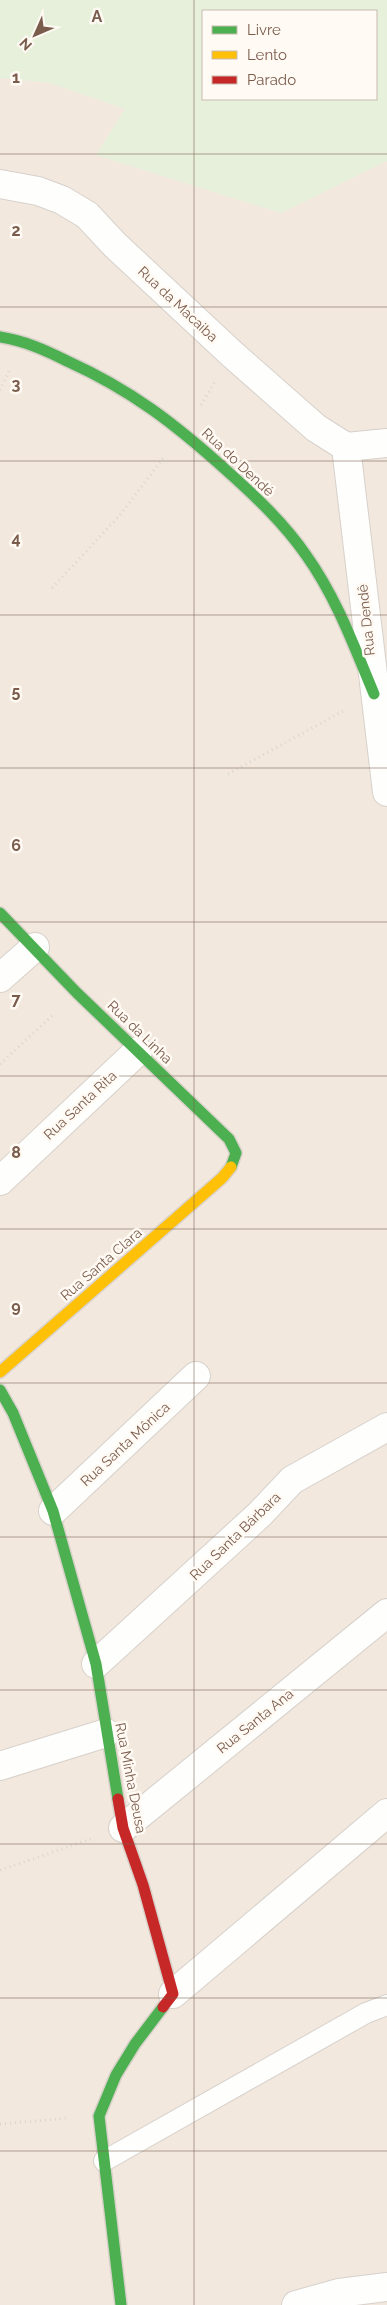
<svg xmlns="http://www.w3.org/2000/svg" width="387" height="2305" viewBox="0 0 387 2305" font-family="Raleway,sans-serif">
<style>
.residential{fill:#f2e8de;fill-rule:evenodd}
.green{fill:#e7f0db;fill-rule:evenodd}
.lines{fill:none;stroke-linecap:round;stroke-linejoin:round}
.lane-casing{stroke:#d7d1cb;stroke-width:22}
.street-casing{stroke:#d7d1cb;stroke-width:30}
.fast-casing{stroke:#d9d2cb;stroke-width:14}
.slow-casing{stroke:#d9d2cb;stroke-width:14}
.jam-casing{stroke:#d9d2cb;stroke-width:14}
.path{stroke:#dcd5d0;stroke-width:3;stroke-dasharray:1 4;stroke-linecap:butt}
.lane{stroke:#fefefd;stroke-width:20}
.street{stroke:#fefefd;stroke-width:28}
.fast{stroke:#4caf50;stroke-width:11}
.slow{stroke:#ffc107;stroke-width:11}
.jam{stroke:#c62828;stroke-width:11}
.grid{fill:none;stroke:#7a5c4d;stroke-width:1;stroke-opacity:0.55}
.labels{text-anchor:middle;dominant-baseline:central;stroke-width:5;stroke-linejoin:round;paint-order:stroke}
.street-label{font-size:14px;fill:#7a5c4d;stroke:#fffaf3}
.grid-label{font-size:16px;text-anchor:middle;font-weight:bold;fill:#7a5c4d;stroke:#fffaf3;stroke-width:5;stroke-linejoin:round;paint-order:stroke}
</style>
<rect width="100%" height="100%" fill="#f9f5f0"/>
<path class="residential" d="M0,0H387V2305H0ZM203,11H376V99H203Z"/>
<path class="green" d="M0,0H387V161L281,213L96,155L125,109L50,83L0,78ZM203,11H376V99H203Z"/>
<g class="lines">
<g class="lane-casing">
<path id="lane" d="M104,2161L366,2013L387,2005"/>
</g>
<g class="street-casing">
<path id="street" d="M0,184L38,191L62,200L87,215L115,245L232,354L316,428L346,447
M346,447L387,792
M346,447L387,443
M0,978L35,947
M0,1181L138,1051
M53,1511L196,1376
M96,1664L260,1514L292,1480L387,1427
M0,1766L106,1733
M123,1828L387,1613
M173,1994L387,1813
M296,2305L339,2293L387,2287"/>
</g>
<g class="fast-casing">
<path id="fast" d="M0,337C25,341 45,350 67,361C131,390 174,423 226,470C254,495 284,523 306,555C336,597 354,646 374,694
M0,913L77,993L229,1139L236,1153L231,1167
M0,1390L13,1413L53,1511L96,1664L118,1799
M121,2305L99,2116L116,2075L135,2044L163,2007"/>
</g>
<g class="slow-casing">
<path id="slow" d="M0,1372L222,1178L231,1167"/>
</g>
<g class="jam-casing">
<path id="jam" d="M118,1799L123,1828L143,1885L173,1994L163,2007"/>
</g>
<path class="path" d="M0,390L9,371
M201,405L216,380
M52,588L120,515L164,457
M228,774L345,710
M0,1064L53,1015
M0,1870L94,1838
M0,2124L68,2118"/>
<use href="#lane" class="lane"/>
<use href="#street" class="street"/>
<use href="#fast" class="fast"/>
<use href="#slow" class="slow"/>
<use href="#jam" class="jam"/>
</g>
<path class="grid" d="M194,0V2305M0,154H387M0,307H387M0,461H387M0,615H387M0,768H387M0,922H387M0,1076H387M0,1229H387M0,1383H387M0,1537H387M0,1690H387M0,1844H387M0,1998H387M0,2151H387"/>
<g class="labels">
<g class="street-label">
<text transform="translate(178 304) rotate(43)">Rua da Macaiba</text>
<text transform="translate(238 462) rotate(43)">Rua do Dendé</text>
<text transform="translate(366 620) rotate(-96)">Rua Dendê</text>
<text transform="translate(140 1032) rotate(44)">Rua da Linha</text>
<text transform="translate(80 1105) rotate(-43)">Rua Santa Rita</text>
<text transform="translate(101 1264) rotate(-41)">Rua Santa Clara</text>
<text transform="translate(125 1444) rotate(-43)">Rua Santa Mônica</text>
<text transform="translate(235 1536) rotate(-44)">Rua Santa Bárbara</text>
<text transform="translate(255 1721) rotate(-39)">Rua Santa Ana</text>
<text transform="translate(131 1778) rotate(79)">Rua Minha Deusa</text>
</g>
</g>
<g class="grid-label">
<text x="97" y="22">A</text>
<text x="16" y="83">1</text>
<text x="16" y="236">2</text>
<text x="16" y="390">3</text>
<text x="16" y="544">4</text>
<text x="16" y="697">5</text>
<text x="16" y="851">6</text>
<text x="16" y="1005">7</text>
<text x="16" y="1158">8</text>
<text x="16" y="1312">9</text>
</g>
<rect x="202" y="10" width="175" height="90" fill="#fffaf3" stroke="#cabbb1"/>
<rect x="212" y="26" width="25" height="8" fill="#4caf50" stroke="#cabbb1"/>
<text x="247" y="35" font-size="15" fill="#7a5c4d">Livre</text>
<rect x="212" y="51" width="25" height="8" fill="#ffc107" stroke="#cabbb1"/>
<text x="247" y="60" font-size="15" fill="#7a5c4d">Lento</text>
<rect x="212" y="76" width="25" height="8" fill="#c62828" stroke="#cabbb1"/>
<text x="247" y="85" font-size="15" fill="#7a5c4d">Parado</text>
<g transform="translate(35 35) rotate(225)" stroke="#fffaf3" stroke-width="4" paint-order="stroke">
<path d="M0-4L9 19L0 12L-9 19Z" fill="#7a5c4d"/>
<text y="-8" font-size="14" font-weight="bold" text-anchor="middle" fill="#7a5c4d">N</text>
</g>
</svg>
